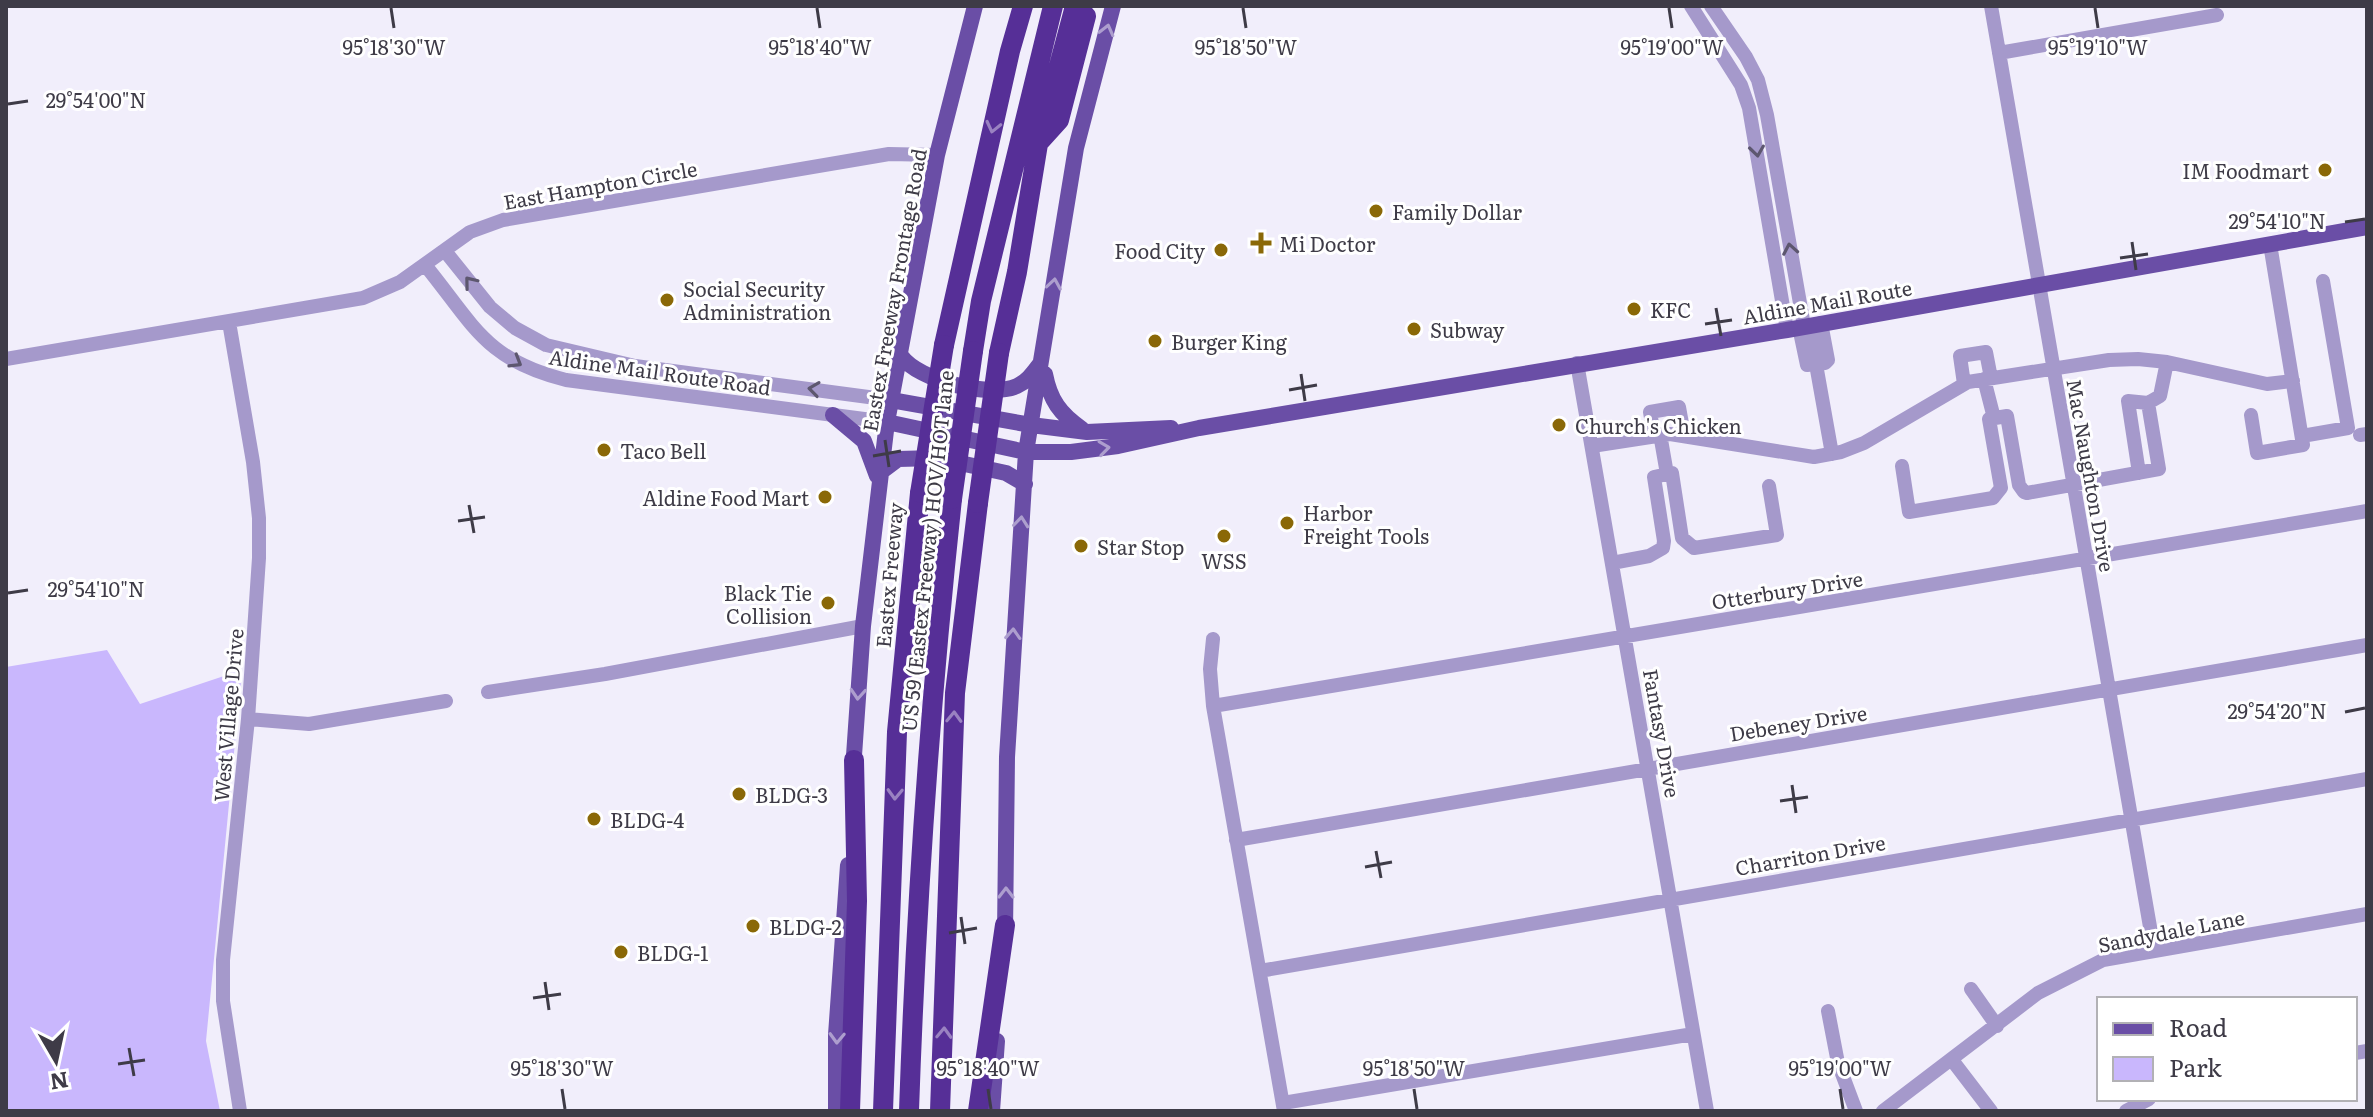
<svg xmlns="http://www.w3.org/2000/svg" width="2373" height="1117" viewBox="0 0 2373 1117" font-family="Literata,serif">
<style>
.green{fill:#c9b7fd}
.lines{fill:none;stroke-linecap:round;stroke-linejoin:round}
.minor{stroke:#a599cb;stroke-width:14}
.major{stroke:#6a4ea6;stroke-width:16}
.highway{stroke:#562f97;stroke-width:20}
.highway-bridge{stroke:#562f97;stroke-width:20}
.oneway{stroke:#ad9ece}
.oneway2{stroke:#9a82c1}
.oneway3{stroke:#5d576f}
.ticks{fill:none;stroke:#3e3b47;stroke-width:3}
.poi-dot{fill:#8a6807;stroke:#fff;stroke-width:3}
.labels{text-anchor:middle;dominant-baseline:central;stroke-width:6;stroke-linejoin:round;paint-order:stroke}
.poi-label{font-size:20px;fill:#3e3b47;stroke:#fff;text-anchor:start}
.street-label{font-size:20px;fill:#3e3b47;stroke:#fff}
.ticks-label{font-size:20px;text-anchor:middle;fill:#3e3b47;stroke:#fff;stroke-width:6;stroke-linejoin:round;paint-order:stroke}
</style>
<rect width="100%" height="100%" fill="#f1eefb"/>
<path class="green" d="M107,650L140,704L242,670L206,1041L220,1111H6V667Z"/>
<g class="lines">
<path class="minor" d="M1691,6L1741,85L1749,108L1787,330
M1711,6L1746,57L1758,80L1767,115L1804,326
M1991,6L2154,950
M1999,53L2217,15
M445,251L490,307L515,328L546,345L635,366L891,400
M425,265C474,325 485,360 566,380L887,422
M229,322L253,462L259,518V558L248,719L223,960V1001L240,1111
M1809,325L1832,454
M1799,327L1807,365L1825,363L1828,360L1821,323
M6,359L363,298L400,282L470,232L503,220L889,154L937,155
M1577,363L1707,1111
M1984,379L1994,418
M1964,384L1960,356L1986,352L1991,378
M2148,403L2160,396L2167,362
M2251,415L2257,453L2303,445L2270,244
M1660,434L1667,474
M1654,435L1650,412L1679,407L1684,435
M2360,435L2367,434
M2302,436L2348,428L2323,281
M1592,446L1670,434L1814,457L1841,452L1864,443L1968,382L2109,360L2138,359L2167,362L2267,384L2293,381
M1902,466L1909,512L1993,498L2001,488L1989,419L2007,416L2019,485L2024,492L2027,493L2159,469L2148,403L2128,401L2139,473
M1612,563L1649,556L1663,548L1664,541L1654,477L1672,473L1682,538L1694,548L1777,535L1769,486
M1213,639L1210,669L1213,706L1284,1111
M488,692L605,674L863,626
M1213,706L2367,511
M248,719L309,724L446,701
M1236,840L2367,645
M1260,971L2367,779
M1971,989L1997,1026
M1828,1011L1838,1063L1856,1111
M2355,1053L2367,1051
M1952,1060L1991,1111
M1283,1103L1693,1034
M1883,1111L2038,993L2103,960L2367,914
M2126,1111L2149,1099"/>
<path class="major" d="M901,356C919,381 989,398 1017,386C1028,381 1033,373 1040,364
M1045,374C1050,400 1060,414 1082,429
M891,400L1031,425L1087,432L1171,428
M833,415L864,441L877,476
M887,422L1026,452H1071L1118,446L1199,428L1787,330L2367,227
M882,471L898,459L937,458L1006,473L1025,484
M853,770L863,626L887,422L937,155L975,6
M1005,934L1007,757L1026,452L1076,148L1113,6
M836,1111V1035L848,865
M992,1111L997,1041"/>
<path class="highway" d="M1040,141L1059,120L1086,16
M944,345L1010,51L1023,6
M973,351L981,301L1053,6
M999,353L1017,272L1038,144L1075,6
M850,1111L857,901L854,760
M883,1111L897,732L920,493
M909,1111C916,906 930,702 952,499
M940,1111L955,693L978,503
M978,1111L1005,925"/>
<path class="highway-bridge" d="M920,493L944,345
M952,499L973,351
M978,503L999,353"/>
</g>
<defs><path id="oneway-chevron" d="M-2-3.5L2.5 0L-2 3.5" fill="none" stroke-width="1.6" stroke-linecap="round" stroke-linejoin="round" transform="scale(2)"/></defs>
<g class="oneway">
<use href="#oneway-chevron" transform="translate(1107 30) rotate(-76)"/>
<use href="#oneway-chevron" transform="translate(1054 284) rotate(-81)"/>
<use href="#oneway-chevron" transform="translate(1104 448) rotate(-8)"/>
<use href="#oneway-chevron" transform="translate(1021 522) rotate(-84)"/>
<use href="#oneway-chevron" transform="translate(1013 634) rotate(-87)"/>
<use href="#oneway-chevron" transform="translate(858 694) rotate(94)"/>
<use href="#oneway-chevron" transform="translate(1006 893) rotate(-90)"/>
<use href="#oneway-chevron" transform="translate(837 1038) rotate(92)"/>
</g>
<g class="oneway2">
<use href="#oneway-chevron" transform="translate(993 127) rotate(103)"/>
<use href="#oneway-chevron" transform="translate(954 717) rotate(-88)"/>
<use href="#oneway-chevron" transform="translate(895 794) rotate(92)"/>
<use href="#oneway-chevron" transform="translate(944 1033) rotate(-88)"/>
</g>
<g class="oneway3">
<use href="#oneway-chevron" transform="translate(1757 151) rotate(82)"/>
<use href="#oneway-chevron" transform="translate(1790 249) rotate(-100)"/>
<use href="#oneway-chevron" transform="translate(470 282) rotate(-129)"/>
<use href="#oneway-chevron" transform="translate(516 362) rotate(31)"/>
<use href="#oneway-chevron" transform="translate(814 389) rotate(-172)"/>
</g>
<path class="ticks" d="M391,8L394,28M817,8L820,28M1243,8L1246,28M1669,8L1672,28M2095,8L2098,28M8,104L28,101M2345,222L2365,219M2132,242L2136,270M2120,258L2148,254M1716,308L1721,336M1705,324L1732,320M1301,374L1305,401M1289,390L1317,385M885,440L889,467M873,456L901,451M469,505L474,533M458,521L485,517M8,593L28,590M2345,712L2365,708M1792,785L1796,813M1780,801L1808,797M1376,851L1381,878M1365,867L1392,862M961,917L965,944M949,933L977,928M545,982L549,1010M533,998L561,994M129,1048L134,1076M118,1064L145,1060M562,1089L565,1109M988,1089L991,1109M1414,1089L1417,1109M1840,1089L1843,1109"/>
<g class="poi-dot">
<circle cx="2325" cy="170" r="8"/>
<circle cx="1376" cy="211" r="8"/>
<path d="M1257 231h8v8h8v8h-8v8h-8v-8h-8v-8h8z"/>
<circle cx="1221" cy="250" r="8"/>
<circle cx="667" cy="300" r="8"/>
<circle cx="1634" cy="309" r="8"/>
<circle cx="1414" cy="329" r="8"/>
<circle cx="1155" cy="341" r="8"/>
<circle cx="1559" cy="425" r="8"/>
<circle cx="604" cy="450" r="8"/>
<circle cx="825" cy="497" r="8"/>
<circle cx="1287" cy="523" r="8"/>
<circle cx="1224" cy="536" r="8"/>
<circle cx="1081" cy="546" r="8"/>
<circle cx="828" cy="603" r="8"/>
<circle cx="739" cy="794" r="8"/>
<circle cx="594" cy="819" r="8"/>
<circle cx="753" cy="926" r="8"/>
<circle cx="621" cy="952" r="8"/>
</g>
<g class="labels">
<g class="poi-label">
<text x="2309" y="170" text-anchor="end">IM Foodmart</text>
<text x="1392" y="211">Family Dollar</text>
<text x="1279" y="243">Mi Doctor</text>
<text x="1205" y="250" text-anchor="end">Food City</text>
<text x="683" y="288">Social Security<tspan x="683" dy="23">Administration</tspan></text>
<text x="1650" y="309">KFC</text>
<text x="1430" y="329">Subway</text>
<text x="1171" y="341">Burger King</text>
<text x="1575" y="425">Church's Chicken</text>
<text x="620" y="450">Taco Bell</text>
<text x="809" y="497" text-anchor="end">Aldine Food Mart</text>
<text x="1303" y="512">Harbor<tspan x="1303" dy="23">Freight Tools</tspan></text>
<text x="1097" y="546">Star Stop</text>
<text x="1224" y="560" text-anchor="middle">WSS</text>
<text x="812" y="592" text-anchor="end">Black Tie<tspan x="812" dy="23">Collision</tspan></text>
<text x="755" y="794">BLDG-3</text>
<text x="610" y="819">BLDG-4</text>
<text x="769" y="926">BLDG-2</text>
<text x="637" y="952">BLDG-1</text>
</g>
<g class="street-label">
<text transform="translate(600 184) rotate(-10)">East Hampton Circle</text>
<text transform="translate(893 290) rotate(-80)">Eastex Freeway Frontage Road</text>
<text transform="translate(1827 301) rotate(-10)">Aldine Mail Route</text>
<text transform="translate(660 371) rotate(8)">Aldine Mail Route Road</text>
<text transform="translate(2092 475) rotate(80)">Mac Naughton Drive</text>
<text transform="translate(926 551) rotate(-84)">US 59 (Eastex Freeway) HOV/HOT lane</text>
<text transform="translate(888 575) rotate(-85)">Eastex Freeway</text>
<text transform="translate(1787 589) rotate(-9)">Otterbury Drive</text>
<text transform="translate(227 715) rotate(-85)">West Village Drive</text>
<text transform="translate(1798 722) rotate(-9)">Debeney Drive</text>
<text transform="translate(1663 733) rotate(80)">Fantasy Drive</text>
<text transform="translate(1810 854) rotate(-10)">Charriton Drive</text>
<text transform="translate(2171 930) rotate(-11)">Sandydale Lane</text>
</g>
</g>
<g class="ticks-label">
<text x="394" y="55">95°18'30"W</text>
<text x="820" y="55">95°18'40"W</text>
<text x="1246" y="55">95°18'50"W</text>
<text x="1672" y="55">95°19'00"W</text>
<text x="2098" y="55">95°19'10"W</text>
<text x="96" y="108">29°54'00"N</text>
<text x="2277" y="229">29°54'10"N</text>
<text x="96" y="597">29°54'10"N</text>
<text x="2277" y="719">29°54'20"N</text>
<text x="562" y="1076">95°18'30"W</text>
<text x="988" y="1076">95°18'40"W</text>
<text x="1414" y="1076">95°18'50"W</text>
<text x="1840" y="1076">95°19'00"W</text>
</g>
<rect width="2373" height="1117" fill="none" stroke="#3e3b47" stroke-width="16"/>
<rect x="2097" y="997" width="260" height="104" fill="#ffffff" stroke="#b2b1b5" stroke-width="2"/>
<rect x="2113" y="1023" width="40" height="12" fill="#6a4ea6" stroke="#b2b1b5" stroke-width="2"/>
<text x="2169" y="1037" font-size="24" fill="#3e3b47">Road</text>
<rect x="2113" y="1057" width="40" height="24" fill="#c9b7fd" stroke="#b2b1b5" stroke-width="2"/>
<text x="2169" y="1077" font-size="24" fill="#3e3b47">Park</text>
<g transform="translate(56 1061) rotate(171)" stroke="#ffffff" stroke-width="6" paint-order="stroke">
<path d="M0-6L14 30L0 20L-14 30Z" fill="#3e3b47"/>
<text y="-12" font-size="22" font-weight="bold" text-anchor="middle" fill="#3e3b47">N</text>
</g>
</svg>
